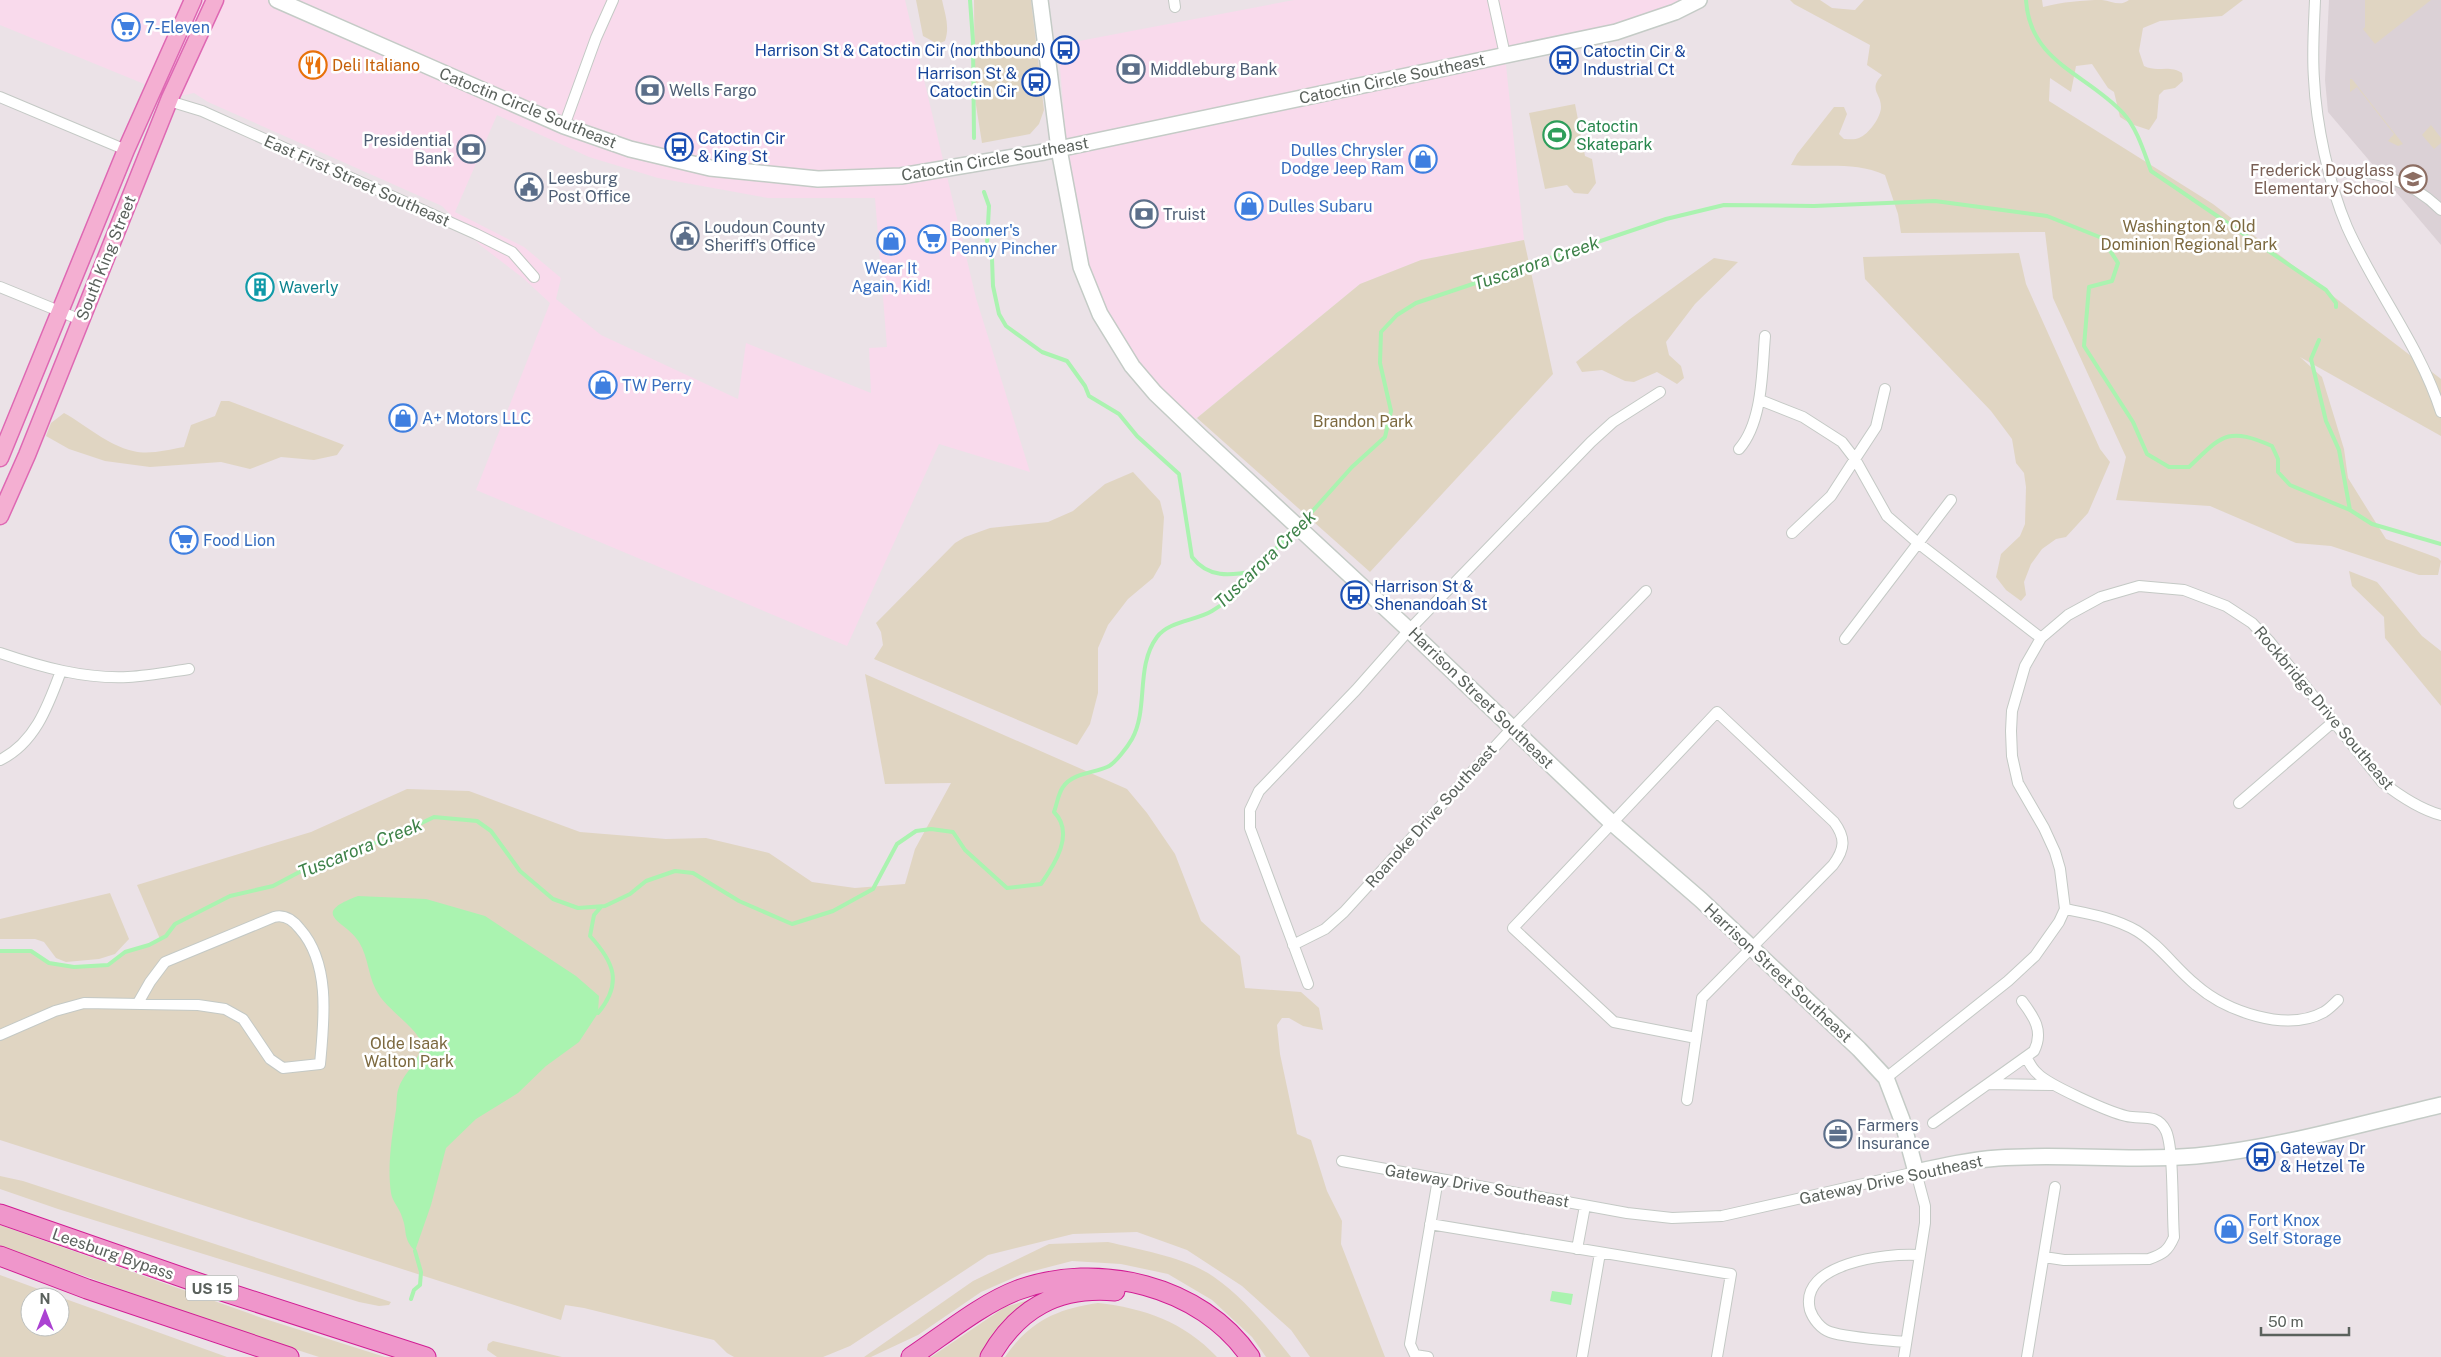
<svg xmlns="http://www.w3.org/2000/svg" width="2441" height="1357" viewBox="0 0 2441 1357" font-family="'Public Sans',sans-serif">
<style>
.commercial{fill:#f9daec;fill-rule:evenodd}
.education{fill:#dbd1d6}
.green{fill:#e0d5c2}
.water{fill:#aaf3b0}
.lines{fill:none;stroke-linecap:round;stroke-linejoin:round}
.stream{stroke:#aaf3b0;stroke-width:4}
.street-casing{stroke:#c4c9c5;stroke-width:12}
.secondary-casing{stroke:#c4cbc6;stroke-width:18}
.primary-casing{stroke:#de68b3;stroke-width:19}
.highway-casing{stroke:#d11d94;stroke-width:21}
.street{stroke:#fff;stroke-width:10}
.secondary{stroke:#fff;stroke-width:15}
.primary{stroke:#f4afd2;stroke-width:16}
.highway{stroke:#ef96cb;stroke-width:19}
.labels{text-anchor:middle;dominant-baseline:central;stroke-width:5;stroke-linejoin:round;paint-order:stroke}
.shield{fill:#fff;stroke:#8c908d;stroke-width:1}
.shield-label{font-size:15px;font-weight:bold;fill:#5a615c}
.shop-label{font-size:16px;fill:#366cbe;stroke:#fff;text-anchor:start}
.transit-label{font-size:16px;fill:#164399;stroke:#fff;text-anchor:start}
.food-label{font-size:16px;fill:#c56008;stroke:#fff;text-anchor:start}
.service-label{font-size:16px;fill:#4e5e75;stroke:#fff;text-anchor:start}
.street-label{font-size:16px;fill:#5a615c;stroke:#fff}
.leisure-label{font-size:16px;fill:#27864d;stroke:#fff;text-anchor:start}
.education-label{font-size:16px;fill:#785e54;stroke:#fff;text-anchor:end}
.park-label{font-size:16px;fill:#7c693f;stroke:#fff}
.culture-label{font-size:16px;fill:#0d838f;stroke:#fff;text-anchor:start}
.water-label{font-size:18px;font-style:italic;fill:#3e8249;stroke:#fff}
</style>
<rect width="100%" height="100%" fill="#ebe2e7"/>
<path class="commercial" d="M0,0H905L976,298L1030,472L939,444L847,646L476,490L550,303L523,278L480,245L442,206L208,102L194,93L170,98L154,88L0,25ZM497,115L589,157L658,178L768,198H875L887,347L869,348L871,393L746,343L738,399L601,335L556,299L561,278L524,247L455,212Z
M1294,0H1699L1675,12L1505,55L1524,240L1421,260L1360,284L1188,425L1132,366L1075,243L1058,45Z"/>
<path class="education" d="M2329,0H2441V245L2328,112L2325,80Z"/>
<path class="green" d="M916,0H942C945,14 950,27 945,41L938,44L923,36Z
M974,0H1031L1044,110L1039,124L1030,134L982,143L975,99Z
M1790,0H1820L1832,8L1855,10L1864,0H2042L2043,7C2063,2 2082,0 2102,0C2112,1 2120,7 2129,0H2243L2222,16L2160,21L2143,28L2139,51L2144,66C2158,73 2168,64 2182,73L2183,81L2175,88L2164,90L2159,95L2157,118L2149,130L2131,124L2120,117L2114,92L2108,88L2092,64L2076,66L2071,92L2050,78L2049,101L2213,204L2441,379V436L2300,357L2322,377L2344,449L2348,478L2386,539L2438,558L2441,561L2438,575H2419L2331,546L2296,543L2210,506L2116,500L2126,457L2053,298L2045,232L1901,233L1898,214L1885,175C1855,161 1823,168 1791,165L1797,154L1834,107H1844L1847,114L1839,134L1844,139C1848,139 1855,140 1859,138C1869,134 1881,117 1881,107C1881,93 1868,90 1882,75L1867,65L1870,45L1794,4Z
M2365,0H2431L2375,44L2363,29L2365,27Z
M2350,79H2352L2403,144L2398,146L2388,141L2394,134L2357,87L2350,92Z
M1575,104L1585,156L1592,159L1596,183L1588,194L1574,193L1567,185L1545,189L1529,113Z
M2431,125L2441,138V143L2434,149L2422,135Z
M1524,240L1553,374L1370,572L1197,418L1360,284L1421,260Z
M2019,253L2026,284L2100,449L2110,462L2088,513L2066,537L2056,539L2042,549L2031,564L2024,582L2026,595L2021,601L2006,590L1996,577L2001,554L2020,536L2025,524L2026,487L2024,473L2016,463L2012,439L1991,411L1865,279L1863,257Z
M1714,258L1738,262L1695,304L1666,342L1669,355L1681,366L1684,378L1677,384L1657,372L1634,382L1625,381L1602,370L1582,372L1576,362L1630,319Z
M221,401H229L344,445L337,455L314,460L281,457L250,469L221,462L150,467L105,461L69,449L46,436L51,423L64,413C86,425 107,445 133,451C149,455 167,450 184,447L191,425L215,416Z
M1133,472L1160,501L1164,517L1161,564L1153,578L1128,599L1108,625L1098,648V693L1090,724L1077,745L874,659L883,645L881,632L876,623L955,543L965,537L990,528L1048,522L1073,511L1105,484Z
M2349,571L2377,582L2422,636L2441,651V706L2385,638L2384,617L2352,586Z
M865,674L1127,789L1147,813L1175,854L1201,921L1240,956L1245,988L1301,992L1319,1008L1323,1030L1303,1026L1289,1018H1282L1277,1025L1280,1054L1297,1134L1311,1140L1327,1191L1342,1221L1341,1244L1385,1357H1310L1291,1330L1242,1286L1187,1250L1137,1232L1073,1234L988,1255L850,1346L823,1357H734L727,1353L714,1340L584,1308L565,1305L561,1320L0,1140V951H31L49,963L74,967L108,965L125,952L149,945L160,939L137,885L311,832L407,789L469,791L580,832L666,839L706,838L769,853L812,882L855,888L905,884L915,849L951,783L885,784Z
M110,893L129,939L115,954L99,959L66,962L56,958L44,942L35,939H0V919Z
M0,1176L23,1181L391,1302L389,1305L379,1306L359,1302L58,1209L0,1189Z
M0,1225L262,1318L385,1357H319L242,1332L0,1246Z
M1108,1242C1141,1250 1185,1257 1214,1277C1244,1298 1268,1328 1291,1357H1266L1252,1337L1212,1300L1168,1274L1121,1264L1072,1261L1022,1274L981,1292L918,1335L871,1357H864L973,1281L1049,1244Z
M0,1275L60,1297H30V1327H60V1297L227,1357H0Z
M1029,1300L1001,1325L980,1357H931L1005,1307Z
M1098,1303C1144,1308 1184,1322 1217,1357H1005C1029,1322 1056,1309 1098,1303Z
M493,1341L562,1357H497L487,1350L488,1344Z"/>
<path class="water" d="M358,896L426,899L485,916L576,976L599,996L598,1013L579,1042L546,1066L518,1093L476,1119L446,1148L431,1205L415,1251C402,1237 408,1232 402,1217C400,1209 392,1201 391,1193C387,1166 392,1136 396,1110C397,1103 396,1094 399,1087C404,1072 425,1057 420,1040C415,1028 387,1008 379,995C368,979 369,958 359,942C347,921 307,915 358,896Z
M1552,1291L1573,1294L1571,1305L1550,1301Z"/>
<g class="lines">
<path class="stream" d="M970,0L973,41L974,138
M2026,0C2030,63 2086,73 2123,113C2137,128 2144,152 2151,171L2326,290L2336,303V307
M984,192L989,206L987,243L992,259L993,286L999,314L1006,326L1042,352L1067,361L1085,386L1089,396L1119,414L1137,436L1179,474L1192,557C1208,578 1230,576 1254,571
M2319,340L2311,359L2326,421L2339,450L2350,510
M1301,524L1352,467L1385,437L1391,411L1380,363L1381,332L1397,315L1416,303L1666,219L1724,205L1814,206L1935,201L2047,216L2102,238L2118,263L2112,281L2089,287L2084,346L2133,422L2147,454L2169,467H2189C2222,436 2226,426 2272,446L2278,459V472L2290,485L2350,510L2372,524L2441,544
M0,951H31L49,963L74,967L108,965L125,952L149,945L166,936L175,924L230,896L273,886L305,869L401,833L434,817L477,821L491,831L520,871L553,899L578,908L605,906L630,894L646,881L675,871L693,873L739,901L792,924L833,911L873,889L897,844L916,831L931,829L953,832L965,850L1007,888L1041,884C1055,864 1075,833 1054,812C1057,804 1058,794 1063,787C1072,773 1094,773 1107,767C1115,764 1128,746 1132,739C1149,708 1135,667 1157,637C1169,621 1195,621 1212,611C1230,601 1241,584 1255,569C1268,556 1282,543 1296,529
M598,1013C623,983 614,962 590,936L594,915L600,908
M411,1299L414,1290L420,1285L421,1272L415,1251"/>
<g class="street-casing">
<path id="street" d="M1174,0L1175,7
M1493,0L1505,55
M2315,0C2314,26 2312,53 2314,79C2316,124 2329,185 2347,227C2375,290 2420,346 2441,412
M0,97L126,150
M169,101L202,111L476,234L512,252L534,277
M564,126L596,38L613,0
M2331,173C2372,167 2412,181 2441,210
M0,287L81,320
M1760,400L1803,417L1842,442L1855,459L1887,516L1918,543L2041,638
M1739,449C1763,422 1762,370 1765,336
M1792,533L1831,496L1855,459L1876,427L1885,389
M1845,639L1951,500
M0,653C41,667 84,679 128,677C148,676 169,672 189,669
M0,760C35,743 48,706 61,671
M2239,803L2333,722
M2065,909C2090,914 2115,918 2137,931C2160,945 2175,968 2196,985C2226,1011 2286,1033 2324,1012C2329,1009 2334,1004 2338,1000
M1293,945L1325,929L1344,912L1512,728L1646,591
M1308,984L1250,828V810L1259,791L1356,690L1409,630L1591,442L1613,422L1660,392
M0,1035L55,1011L84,1003L198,1005L225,1009L243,1019L270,1059L283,1068L320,1064C324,1021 331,964 300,929C293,920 285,914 274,917L165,962L150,982L138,1003
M2026,1057C2029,1062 2032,1069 2037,1073C2048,1085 2109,1112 2126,1116C2141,1120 2157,1112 2166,1131C2174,1149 2172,1213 2174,1237C2168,1251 2163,1254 2149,1259L2064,1260L2044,1257
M1886,1078L2008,981L2035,956L2059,922L2065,909L2060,869L2055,852L2044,828L2018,783L2012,756L2011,731L2012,711L2025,666L2041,638L2068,615L2101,597L2139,586L2184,590L2226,606L2252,623L2270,642L2382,782C2400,796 2419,809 2441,815
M1989,1084L2053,1085
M1687,1100L1702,998L1833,865C1845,849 1846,838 1834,822L1717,712L1513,928L1614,1022L1696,1038
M1933,1123L2034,1051C2044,1031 2034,1017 2022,1001
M1342,1161L1627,1213L1672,1218L1722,1216L1916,1172L1925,1206V1223L1904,1357
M1430,1224L1731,1274L1717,1357
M1577,1249L1585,1206
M1906,1342C1886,1340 1847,1338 1830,1332C1821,1329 1813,1319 1810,1310C1798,1263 1887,1253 1918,1255
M1415,1355L1410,1344L1438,1179
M1416,1357L1415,1355L1428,1357
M1582,1357L1600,1253
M2027,1357L2055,1187"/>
</g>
<g class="secondary-casing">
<path id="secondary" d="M277,0L564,126L630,149L710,168L818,179L901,176L1044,152L1616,32L1675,12L1699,0
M1040,0L1059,149L1081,267L1100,314L1132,366L1155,393L1200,436L1409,630L1611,822L1701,900L1859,1049L1886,1078L1902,1120L1916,1172C1943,1166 1970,1160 1998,1158C2064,1153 2130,1162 2196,1156C2279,1148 2360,1124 2441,1105"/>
</g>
<g class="primary-casing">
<path id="primary" d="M0,458L126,150L193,0
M0,516L27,455L170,98L215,0"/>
</g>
<g class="highway-casing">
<path id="highway" d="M0,1214L222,1291L426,1357
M0,1256L87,1289L289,1357
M911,1357C944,1335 981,1304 1018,1290C1097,1261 1201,1285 1250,1357
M990,1357C1018,1308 1058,1286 1115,1291"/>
</g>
<use href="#street" class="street"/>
<use href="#secondary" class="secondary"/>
<use href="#primary" class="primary"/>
<use href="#highway" class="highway"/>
</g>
<defs>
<g id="supermarket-ring" transform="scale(1.4375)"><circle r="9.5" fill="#fff" stroke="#3f7fe0" stroke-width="1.5"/><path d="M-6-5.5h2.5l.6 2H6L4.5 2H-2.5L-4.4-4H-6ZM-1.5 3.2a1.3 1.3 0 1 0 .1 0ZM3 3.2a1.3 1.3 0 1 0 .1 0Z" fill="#3f7fe0"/></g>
<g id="bus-ring" transform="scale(1.4375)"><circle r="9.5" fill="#fff" stroke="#1a4fb4" stroke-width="1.5"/><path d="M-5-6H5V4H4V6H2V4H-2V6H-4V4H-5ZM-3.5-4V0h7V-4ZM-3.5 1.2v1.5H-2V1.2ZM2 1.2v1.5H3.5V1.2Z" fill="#1a4fb4"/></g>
<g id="restaurant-ring" transform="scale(1.4375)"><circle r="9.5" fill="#fff" stroke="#e8710a" stroke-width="1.5"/><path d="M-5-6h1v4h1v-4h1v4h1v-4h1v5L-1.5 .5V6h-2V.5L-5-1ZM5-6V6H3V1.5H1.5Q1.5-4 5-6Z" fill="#e8710a"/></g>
<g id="bank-ring" transform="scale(1.4375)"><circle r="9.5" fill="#fff" stroke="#5c6f8a" stroke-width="1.5"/><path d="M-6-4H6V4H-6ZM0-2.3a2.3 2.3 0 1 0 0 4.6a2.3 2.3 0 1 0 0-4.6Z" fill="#5c6f8a"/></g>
<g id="stadium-ring" transform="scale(1.4375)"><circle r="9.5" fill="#fff" stroke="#2e9e5b" stroke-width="1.5"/><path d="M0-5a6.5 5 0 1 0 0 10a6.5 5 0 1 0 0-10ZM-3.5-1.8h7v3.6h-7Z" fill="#2e9e5b"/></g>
<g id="shop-ring" transform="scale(1.4375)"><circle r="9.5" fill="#fff" stroke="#3f7fe0" stroke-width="1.5"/><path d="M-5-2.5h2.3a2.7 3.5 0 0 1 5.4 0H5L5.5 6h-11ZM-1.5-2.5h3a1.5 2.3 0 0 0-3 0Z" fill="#3f7fe0"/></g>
<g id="school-ring" transform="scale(1.4375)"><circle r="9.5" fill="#fff" stroke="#8d6e63" stroke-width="1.5"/><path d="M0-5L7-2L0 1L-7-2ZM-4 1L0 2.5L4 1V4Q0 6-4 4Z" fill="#8d6e63"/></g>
<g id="civic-ring" transform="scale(1.4375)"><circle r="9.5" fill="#fff" stroke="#5c6f8a" stroke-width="1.5"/><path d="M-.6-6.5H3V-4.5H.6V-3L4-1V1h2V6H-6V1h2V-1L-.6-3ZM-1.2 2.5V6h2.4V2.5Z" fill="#5c6f8a"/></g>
<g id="building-ring" transform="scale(1.4375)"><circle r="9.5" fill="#fff" stroke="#0f9aa8" stroke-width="1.5"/><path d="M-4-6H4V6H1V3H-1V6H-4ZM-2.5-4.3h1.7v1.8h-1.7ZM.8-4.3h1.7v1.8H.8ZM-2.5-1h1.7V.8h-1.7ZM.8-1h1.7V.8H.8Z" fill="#0f9aa8"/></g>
<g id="office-ring" transform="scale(1.4375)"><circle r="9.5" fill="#fff" stroke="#5c6f8a" stroke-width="1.5"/><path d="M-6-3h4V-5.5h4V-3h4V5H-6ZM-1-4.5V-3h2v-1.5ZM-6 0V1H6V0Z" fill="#5c6f8a"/></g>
</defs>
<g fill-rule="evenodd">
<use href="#supermarket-ring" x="126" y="27"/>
<use href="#bus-ring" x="1065" y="50"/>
<use href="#bus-ring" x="1564" y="60"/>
<use href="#restaurant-ring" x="313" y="65"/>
<use href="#bank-ring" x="1131" y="69"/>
<use href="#bus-ring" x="1036" y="82"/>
<use href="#bank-ring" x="650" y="90"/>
<use href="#stadium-ring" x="1557" y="135"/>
<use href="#bus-ring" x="679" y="147"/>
<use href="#bank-ring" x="471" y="149"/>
<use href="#shop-ring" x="1423" y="159"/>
<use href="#school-ring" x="2413" y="179"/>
<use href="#civic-ring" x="529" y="187"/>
<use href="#shop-ring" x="1249" y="206"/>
<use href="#bank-ring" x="1144" y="214"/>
<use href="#civic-ring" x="685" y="236"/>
<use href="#supermarket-ring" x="932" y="239"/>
<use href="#shop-ring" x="891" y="241"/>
<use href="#building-ring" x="260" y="287"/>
<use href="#shop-ring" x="603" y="385"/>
<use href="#shop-ring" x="403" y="418"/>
<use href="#supermarket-ring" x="184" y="540"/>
<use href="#bus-ring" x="1355" y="595"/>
<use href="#office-ring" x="1838" y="1134"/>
<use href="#bus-ring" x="2261" y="1157"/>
<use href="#shop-ring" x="2229" y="1229"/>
</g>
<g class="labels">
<rect class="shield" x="186" y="1275.5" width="52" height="25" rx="4"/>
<g class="shield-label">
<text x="212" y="1288">US 15</text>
</g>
<g class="shop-label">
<text x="145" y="27">7-Eleven</text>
<text x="1404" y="150" text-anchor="end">Dulles Chrysler<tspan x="1404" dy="18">Dodge Jeep Ram</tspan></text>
<text x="1268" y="206">Dulles Subaru</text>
<text x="951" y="230">Boomer's<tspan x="951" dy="18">Penny Pincher</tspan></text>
<text x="891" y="268" text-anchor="middle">Wear It<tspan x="891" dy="18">Again, Kid!</tspan></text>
<text x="622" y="385">TW Perry</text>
<text x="422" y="418">A+ Motors LLC</text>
<text x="203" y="540">Food Lion</text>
<text x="2248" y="1220">Fort Knox<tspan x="2248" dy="18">Self Storage</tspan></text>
</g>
<g class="transit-label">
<text x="1046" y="50" text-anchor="end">Harrison St &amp; Catoctin Cir (northbound)</text>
<text x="1583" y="51">Catoctin Cir &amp;<tspan x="1583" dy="18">Industrial Ct</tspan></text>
<text x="1017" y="73" text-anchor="end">Harrison St &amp;<tspan x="1017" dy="18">Catoctin Cir</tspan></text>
<text x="698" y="138">Catoctin Cir<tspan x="698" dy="18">&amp; King St</tspan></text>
<text x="1374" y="586">Harrison St &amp;<tspan x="1374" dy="18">Shenandoah St</tspan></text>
<text x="2280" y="1148">Gateway Dr<tspan x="2280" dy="18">&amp; Hetzel Te</tspan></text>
</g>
<g class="food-label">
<text x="332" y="65">Deli Italiano</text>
</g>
<g class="service-label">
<text x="1150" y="69">Middleburg Bank</text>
<text x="669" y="90">Wells Fargo</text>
<text x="452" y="140" text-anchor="end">Presidential<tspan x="452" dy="18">Bank</tspan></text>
<text x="548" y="178">Leesburg<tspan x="548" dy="18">Post Office</tspan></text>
<text x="1163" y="214">Truist</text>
<text x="704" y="227">Loudoun County<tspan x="704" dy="18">Sheriff's Office</tspan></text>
<text x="1857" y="1125">Farmers<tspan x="1857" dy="18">Insurance</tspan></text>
</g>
<g class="street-label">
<text transform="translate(1392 79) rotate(-12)">Catoctin Circle Southeast</text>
<text transform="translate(528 108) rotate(22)">Catoctin Circle Southeast</text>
<text transform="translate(995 159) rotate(-10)">Catoctin Circle Southeast</text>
<text transform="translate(357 181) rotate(24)">East First Street Southeast</text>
<text transform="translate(106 258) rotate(-68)">South King Street</text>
<text transform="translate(1481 698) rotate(44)">Harrison Street Southeast</text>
<text transform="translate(2324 708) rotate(50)">Rockbridge Drive Southeast</text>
<text transform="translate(1431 816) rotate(-48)">Roanoke Drive Southeast</text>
<text transform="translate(1778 973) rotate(43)">Harrison Street Southeast</text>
<text transform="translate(1891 1180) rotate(-12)">Gateway Drive Southeast</text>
<text transform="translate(1477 1186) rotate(10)">Gateway Drive Southeast</text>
<text transform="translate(113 1254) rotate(19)">Leesburg Bypass</text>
</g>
<g class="leisure-label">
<text x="1576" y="126">Catoctin<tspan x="1576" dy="18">Skatepark</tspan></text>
</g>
<g class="education-label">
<text x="2394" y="170">Frederick Douglass<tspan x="2394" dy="18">Elementary School</tspan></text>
</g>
<g class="park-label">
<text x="2189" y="226">Washington &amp; Old<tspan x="2189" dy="18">Dominion Regional Park</tspan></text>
<text x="1363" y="421">Brandon Park</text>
<text x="409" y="1043">Olde Isaak<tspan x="409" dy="18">Walton Park</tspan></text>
</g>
<g class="culture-label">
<text x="279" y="287">Waverly</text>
</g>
<g class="water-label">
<text transform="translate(1536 263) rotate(-19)">Tuscarora Creek</text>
<text transform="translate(1265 559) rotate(-44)">Tuscarora Creek</text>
<text transform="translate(360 848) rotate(-22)">Tuscarora Creek</text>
</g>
</g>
<g transform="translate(45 1312)"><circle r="24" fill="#ffffff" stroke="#bdc0be"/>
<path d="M0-4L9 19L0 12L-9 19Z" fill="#ab42d2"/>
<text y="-8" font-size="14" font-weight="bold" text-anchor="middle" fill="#5a615c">N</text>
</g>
<path d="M2261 1327v8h88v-8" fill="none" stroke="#5a615c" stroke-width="2.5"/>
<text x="2268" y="1327" font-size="15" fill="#5a615c" stroke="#ffffff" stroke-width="4" paint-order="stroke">50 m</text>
</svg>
